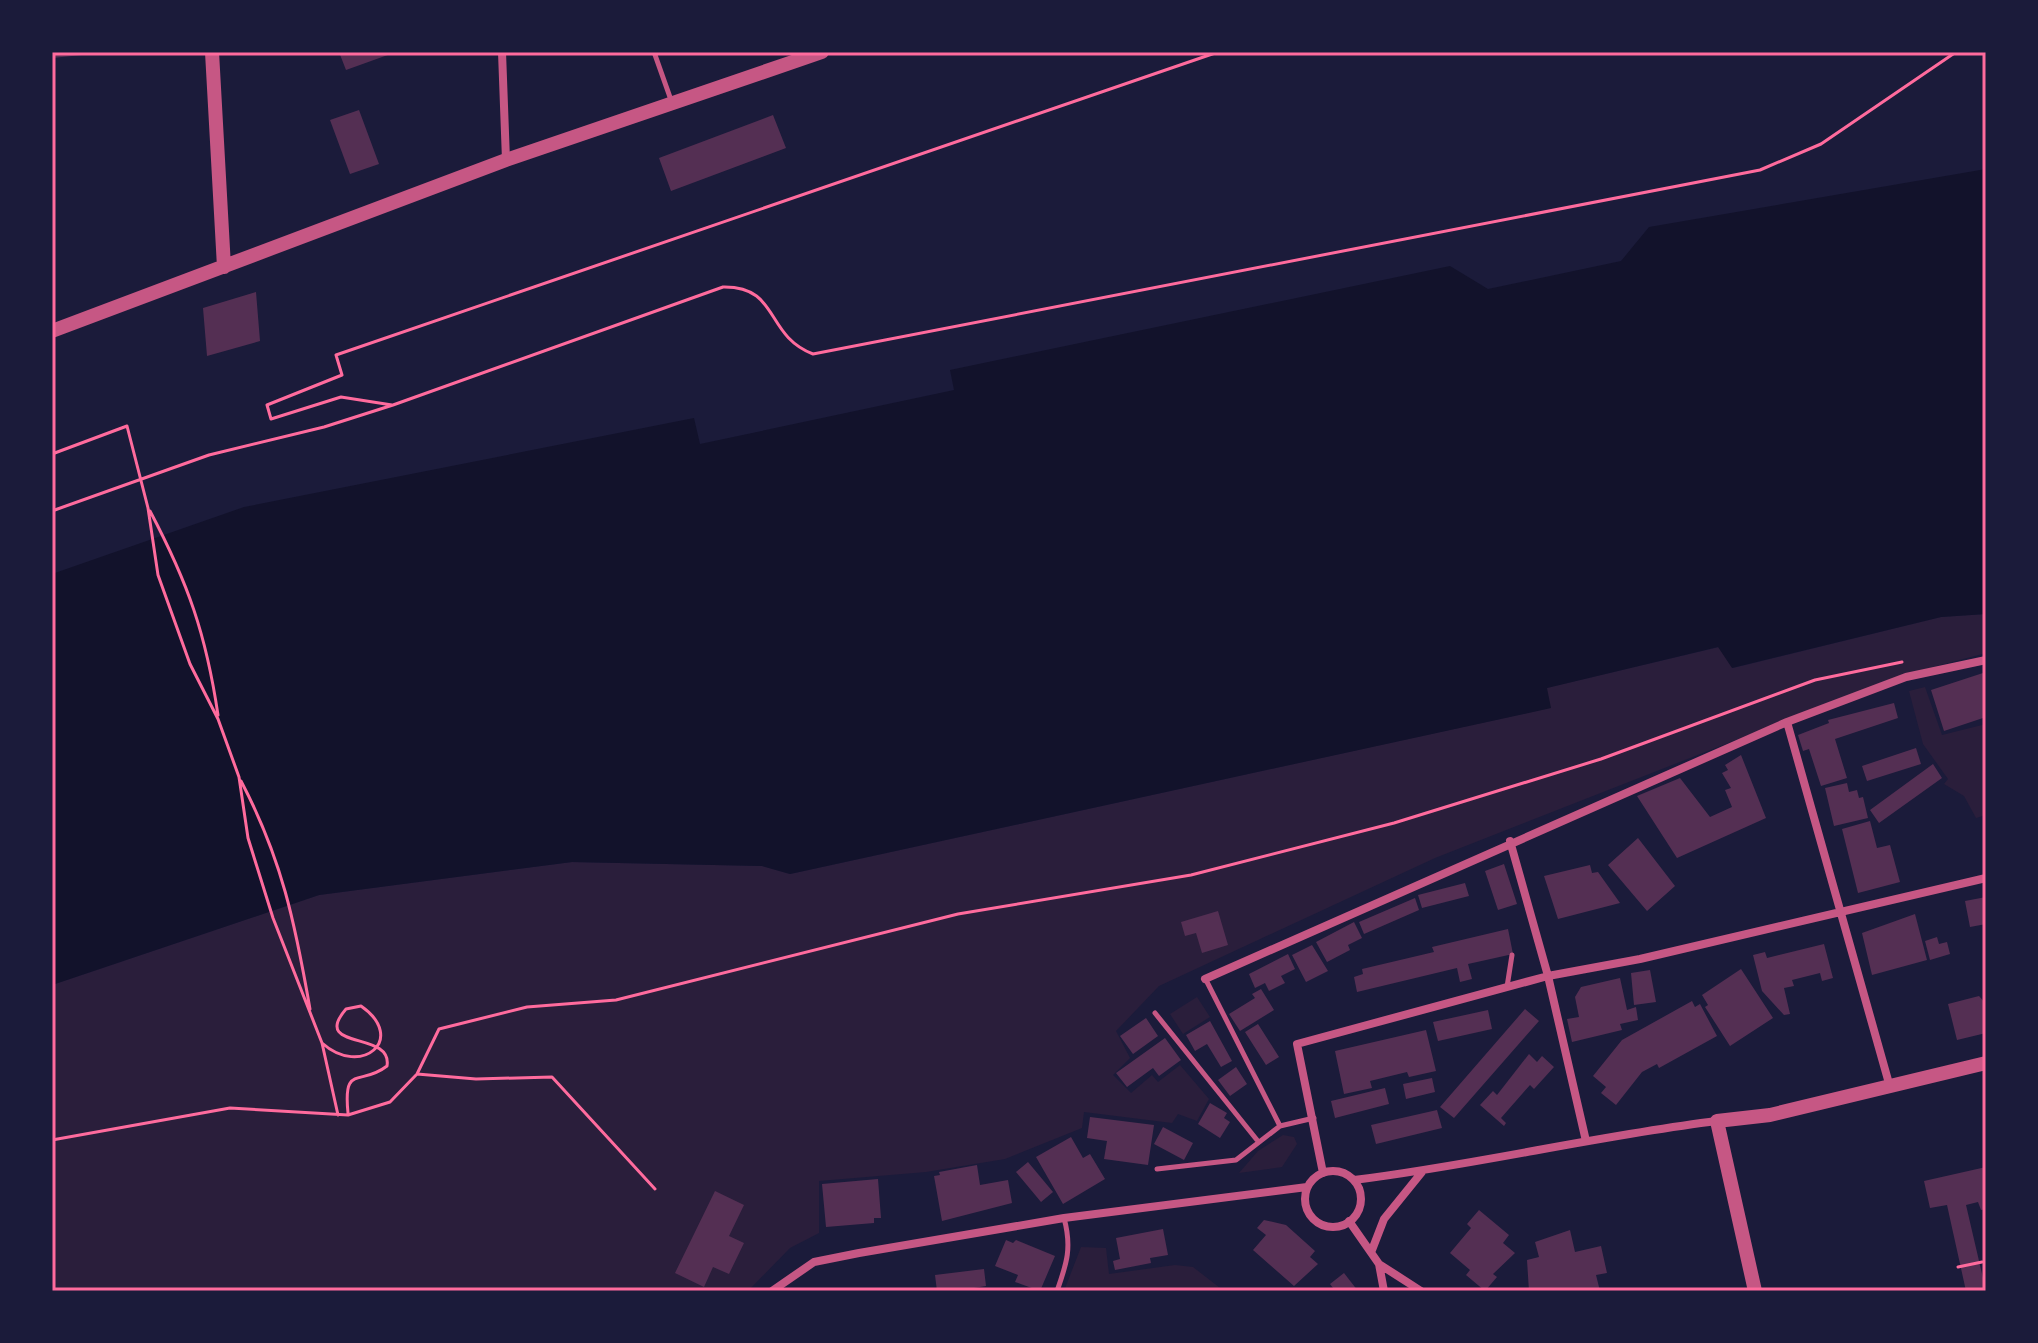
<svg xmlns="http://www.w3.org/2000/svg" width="2038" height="1343" viewBox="0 0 2038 1343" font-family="Jost,sans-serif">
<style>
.green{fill:#2a1e3b}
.water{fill:#12122b}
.building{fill:#542f53}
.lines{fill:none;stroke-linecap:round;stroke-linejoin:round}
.path{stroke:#ff6b9d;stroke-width:3}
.service{stroke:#c65784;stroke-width:5}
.minor{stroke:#c65784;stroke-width:8}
.tertiary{stroke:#c65784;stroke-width:14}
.neatline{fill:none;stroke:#ff6b9d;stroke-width:3}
</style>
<rect width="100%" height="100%" fill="#1b1b3a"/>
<path class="green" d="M1986,614V653L1899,676L1435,858L1159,986L1116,1031L1130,1058L1113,1075L1131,1093L1152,1075L1158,1082L1180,1065L1209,1099L1197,1121L1178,1114L1172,1123L1084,1112L1082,1128L1005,1159L926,1172L819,1181V1233L790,1248L748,1291H52V985L319,895L572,862L762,866L790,874L1550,708L1546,688L1719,647L1733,668L1941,617Z
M1925,687L1942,735L1986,724V815L1976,818L1964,796L1944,784L1948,779L1923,744L1909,691Z
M1197,997L1210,1017L1183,1034L1170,1014Z
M1283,1135L1294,1137L1297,1144L1282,1167L1239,1173L1258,1151Z
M1081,1247L1106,1248L1109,1274L1175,1265L1193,1267L1224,1291H1064Z"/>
<path class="water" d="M1986,169V614L1941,617L1732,668L1718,647L1547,688L1551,708L790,874L762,866L572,862L319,895L52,985V574L244,507L694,418L700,444L954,390L950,370L1450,266L1488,289L1621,261L1649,227Z"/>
<path class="building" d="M52,52H92V54L52,58Z
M339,52H396L346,70Z
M359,110L379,164L350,174L330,120Z
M773,115L786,148L671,191L659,158Z
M256,292L260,341L207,356L203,308Z
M1983,673L1986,717L1944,731L1931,690Z
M1894,703L1898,718L1835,739L1847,778L1821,786L1809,749L1803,751L1798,735L1829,723L1828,720Z
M1916,748L1921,764L1867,781L1862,766Z
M1741,755L1766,818L1677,858L1637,796L1680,778L1710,817L1732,807L1725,790L1731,788L1722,773L1728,770L1725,765Z
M1933,764L1942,778L1879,823L1870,810Z
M1847,783L1849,792L1857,790L1859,798L1863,797L1868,818L1834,826L1825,788Z
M1870,821L1877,848L1890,845L1900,882L1858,893L1842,829Z
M1638,838L1675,886L1647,911L1608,865Z
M1504,864L1517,904L1498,910L1485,871Z
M1590,865L1592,873L1598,872L1620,903L1558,919L1544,876Z
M1465,883L1469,896L1422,908L1418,895Z
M1986,897V924L1970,927L1965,901Z
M1415,898L1419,910L1364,934L1359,922Z
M1218,911L1228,945L1202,953L1196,933L1185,936L1181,922Z
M1915,914L1927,960L1872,975L1862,933Z
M1354,922L1362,938L1348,945L1350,950L1327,962L1316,942Z
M1508,929L1513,954L1468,964L1472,979L1460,982L1457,968L1357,992L1354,977L1363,974L1362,969L1434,952L1432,947Z
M1937,937L1939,944L1947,942L1950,954L1930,960L1925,941Z
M1824,944L1833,978L1822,981L1820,973L1792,980L1794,986L1784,988L1790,1014L1784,1015L1762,991L1753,955L1765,952L1767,958Z
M1312,945L1328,971L1306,982L1292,955Z
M1288,954L1295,969L1281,976L1285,983L1269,991L1265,983L1255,988L1249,974Z
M1741,969L1773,1018L1730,1046L1705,1007L1708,1005L1702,995Z
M1650,970L1656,1002L1634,1005L1631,973Z
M1620,978L1627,1010L1636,1007L1638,1020L1620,1024L1622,1030L1572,1042L1567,1019L1579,1017L1575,997L1581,987Z
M1261,989L1274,1010L1240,1031L1229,1014L1255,998L1252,994Z
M1979,996L1986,1004V1033L1957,1040L1948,1004Z
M1692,1001L1695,1007L1700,1004L1717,1036L1659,1068L1657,1064L1642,1072L1616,1105L1601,1093L1606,1087L1593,1076L1622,1040Z
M1525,1009L1539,1021L1454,1118L1440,1107Z
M1488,1010L1492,1029L1438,1041L1433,1022Z
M1146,1018L1158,1036L1133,1054L1120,1036Z
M1210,1021L1232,1061L1221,1067L1207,1044L1195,1051L1186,1035Z
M1258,1024L1279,1057L1266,1065L1245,1032Z
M1426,1030L1436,1071L1409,1077L1407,1072L1370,1081L1372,1088L1344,1094L1335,1051Z
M1165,1038L1181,1060L1159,1076L1153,1068L1127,1087L1116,1073Z
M1529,1054L1537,1062L1542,1056L1554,1067L1534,1089L1530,1085L1501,1118L1506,1123L1504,1126L1480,1105L1493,1091L1497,1095Z
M1236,1067L1247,1084L1230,1096L1218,1080Z
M1432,1078L1435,1092L1406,1099L1403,1084Z
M1385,1088L1389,1104L1335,1118L1331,1101Z
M1210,1103L1227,1113L1224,1118L1230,1122L1220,1138L1198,1124Z
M1437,1110L1442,1128L1376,1144L1371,1125Z
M1090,1117L1154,1125L1148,1165L1104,1159L1107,1141L1087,1138Z
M1163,1127L1193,1143L1184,1160L1154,1144Z
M1071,1137L1083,1158L1090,1154L1105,1179L1063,1204L1036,1157Z
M1028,1162L1053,1192L1041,1202L1016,1172Z
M977,1165L980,1185L1008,1180L1012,1203L942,1221L934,1176L940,1175L939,1172Z
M1986,1167V1209L1981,1210L1978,1202L1966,1205L1986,1291H1966L1947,1205L1930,1208L1924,1181Z
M878,1179L881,1218H874V1223L826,1227L822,1184Z
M715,1191L744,1205L729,1236L744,1243L729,1274L713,1267L704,1287L675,1273Z
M1479,1210L1509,1235L1503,1243L1515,1253L1493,1274L1497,1277L1485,1291L1466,1275L1470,1270L1450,1253L1471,1228L1467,1224Z
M1264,1220L1286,1225L1315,1251L1310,1257L1318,1264L1294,1286L1253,1250L1266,1235L1257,1228Z
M1163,1229L1168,1255L1150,1258L1151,1263L1115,1270L1113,1261L1120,1259L1116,1238Z
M1570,1230L1575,1252L1601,1246L1607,1273L1596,1275L1600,1291H1529L1527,1260L1539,1257L1535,1242Z
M1006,1240L1013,1243L1016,1240L1055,1256L1040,1291L1015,1282L1018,1275L995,1266Z
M984,1269L986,1286L974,1288L975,1291H937L935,1275Z
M1344,1273L1358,1291H1329L1333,1288L1330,1284Z"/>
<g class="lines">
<path class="path" d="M392,405L341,397L271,419L267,405L342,375L336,355L1218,52
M52,454L127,426L148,508L158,575L190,664L218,719L239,777L248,838L273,918L322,1043L338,1115
M52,511L209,455L324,427L393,405L723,287C780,286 764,335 813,354L1760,170L1821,144L1956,52
M150,511C188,583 206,634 218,715
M241,781C282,859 295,923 310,1009
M322,1043C361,1078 408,1039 361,1006L346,1009C310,1051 393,1030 387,1066C360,1087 343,1063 348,1113
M417,1074L476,1079L552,1077L655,1189
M52,1140L230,1108L348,1115L390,1102L417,1074L439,1029L527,1007L616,1000L958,914L1191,875L1394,823L1601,759L1815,680L1902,662
M1958,1267L1982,1262"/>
<path class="service" d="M654,52L671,100
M1206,980L1280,1126
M1507,987L1512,955
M1155,1013L1257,1140
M1157,1169L1236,1160L1280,1126L1314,1118
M1057,1291C1067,1263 1072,1247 1064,1218"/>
<path class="minor" d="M502,52L506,160
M1787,722L1890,1087
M1510,841L1548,976L1586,1141
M1205,979L1787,722L1906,677L1986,660
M1305 1199a28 28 0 1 1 56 0a28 28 0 1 1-56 0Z
M1323,1173L1297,1044L1548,976L1640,959L1986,878
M1354,1180C1476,1165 1595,1136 1717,1121
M1349,1221L1379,1264L1384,1291
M1372,1250L1384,1219L1422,1172
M1379,1264L1421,1291
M772,1291L814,1262L859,1253L1064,1218L1307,1187"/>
<path class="tertiary" d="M212,52L224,267
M52,331L506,160L822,52
M1755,1291L1717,1121L1770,1115L1986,1063"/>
</g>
<rect width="2038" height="1343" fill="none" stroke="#1b1b3a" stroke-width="108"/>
<rect x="54" y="54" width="1930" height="1235" class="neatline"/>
</svg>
